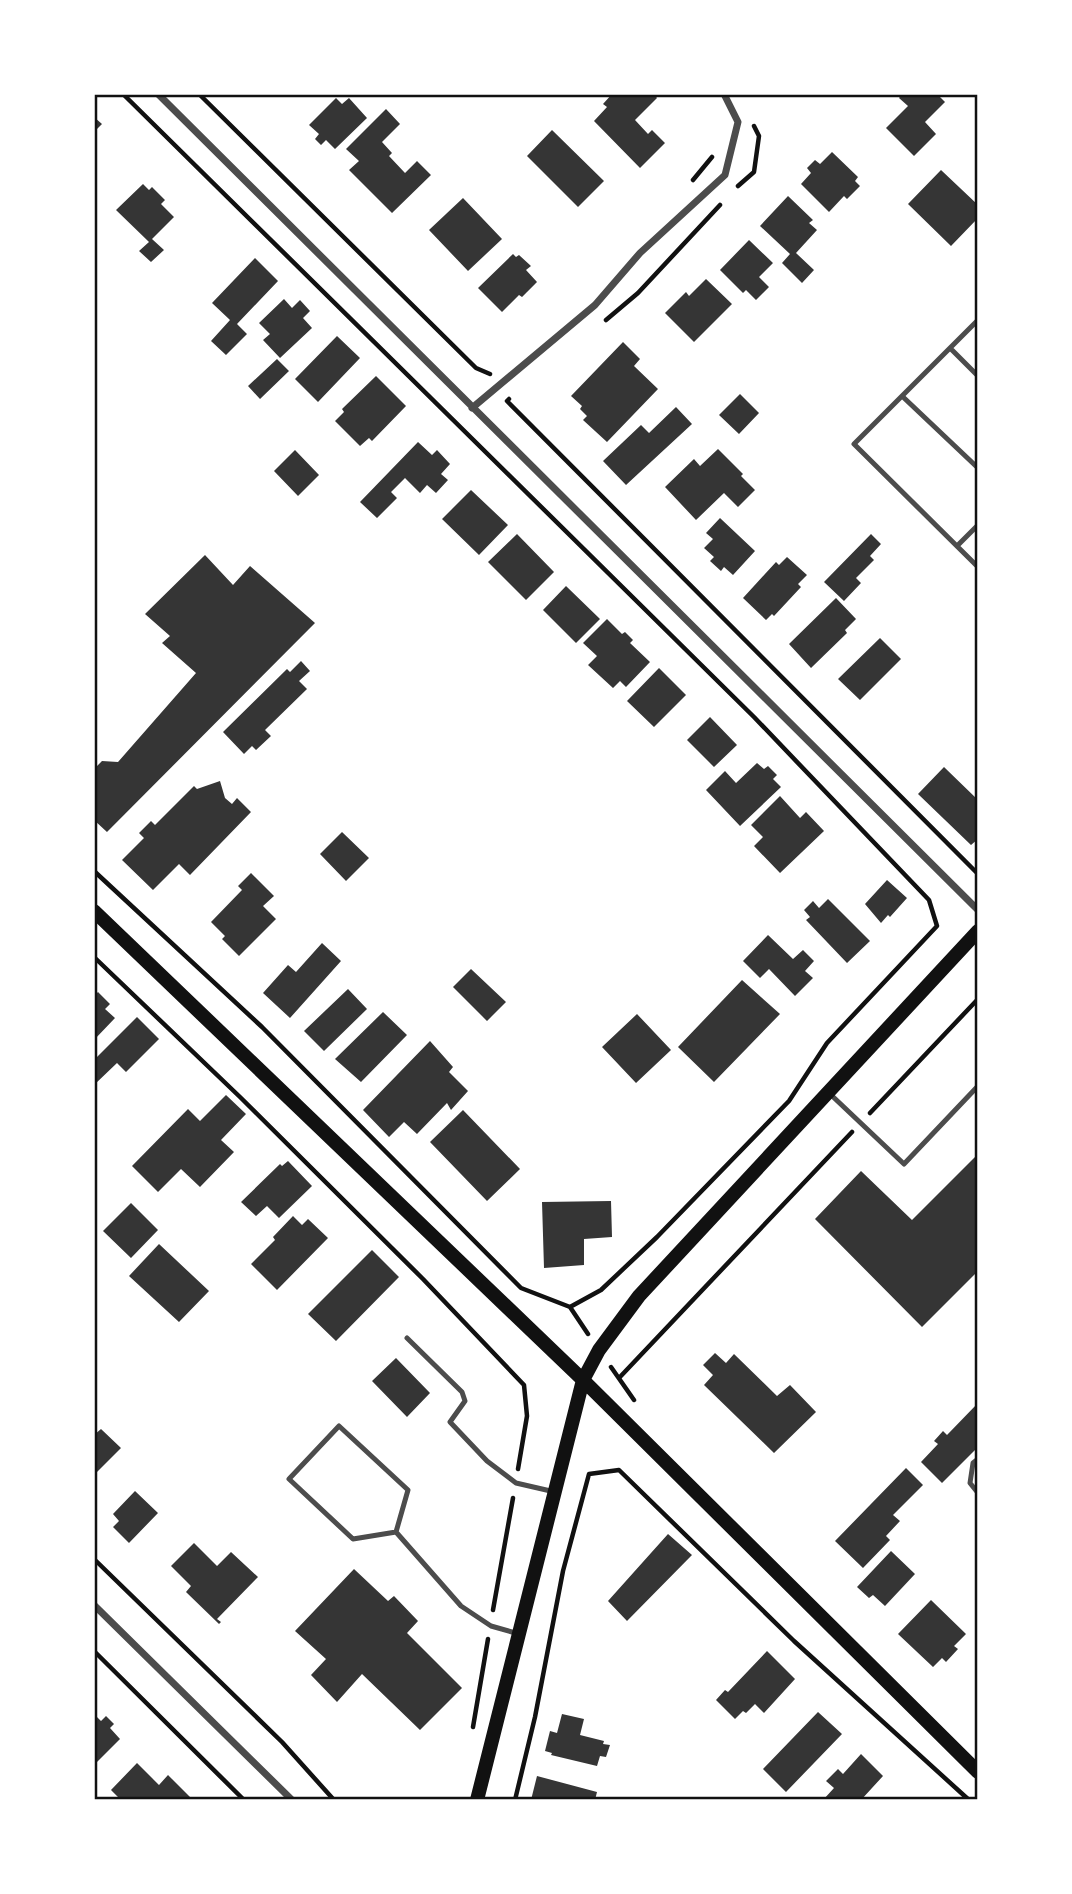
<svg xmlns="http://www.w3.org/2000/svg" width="1072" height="1894" viewBox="0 0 1072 1894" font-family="Raleway,sans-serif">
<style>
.building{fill:#353535}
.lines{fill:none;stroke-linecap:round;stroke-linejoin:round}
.path{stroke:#111;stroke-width:4.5}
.service{stroke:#4c4c4c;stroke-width:5}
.minor{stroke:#4c4c4c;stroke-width:7}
.secondary{stroke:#111;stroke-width:14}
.neatline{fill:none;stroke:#111;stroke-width:2.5}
</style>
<rect width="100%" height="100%" fill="#fff"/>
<path class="building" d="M612,94H654L657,98L635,120L648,134L652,130L665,143L640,168L594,121L607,107L603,104Z
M902,94H937L945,102L925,122L936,134L914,156L886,128L908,106L899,98Z
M336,98L342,104L349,98L367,118L335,149L326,140L321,145L315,139L319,134L309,125Z
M386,109L400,124L382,142L392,153L389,156L405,173L417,161L431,175L392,213L349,170L359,161L346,149Z
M94,117L102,124L94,132Z
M552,130L604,181L578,207L527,156Z
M832,152L858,177L855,181L860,186L847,199L844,196L829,212L801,184L811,173L807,168L815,160L820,164Z
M941,170L978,205V218L951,246L908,204Z
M143,184L149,190L152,187L165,200L161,204L174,217L152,239L164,250L151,262L139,251L149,242L116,210Z
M788,196L813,220L809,223L817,230L796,253L814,270L802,283L782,263L790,254L760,226Z
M463,198L502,239L468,271L429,230Z
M749,240L773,263L759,277L769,287L756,300L746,290L743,293L720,270Z
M513,254L516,257L519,255L531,266L526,270L537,282L522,297L519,295L502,312L478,288Z
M255,258L278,281L237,324L247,334L226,355L211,341L230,320L212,303Z
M706,279L732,304L694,342L665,313L686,292L689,296Z
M284,299L292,308L300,300L310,311L303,318L312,328L280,358L263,340L270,334L259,323Z
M337,336L360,358L318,402L295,379Z
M623,342L640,359L634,366L658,389L607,442L583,420L587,416L580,409L582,406L571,396Z
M277,359L289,371L260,399L248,386Z
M376,376L406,406L372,441L369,438L360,446L335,421L344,412L342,409Z
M740,394L759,413L739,434L719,415Z
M676,407L692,424L626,485L603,461L641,425L649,433Z
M418,442L432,455L437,450L450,464L441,474L448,480L436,493L427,485L420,493L405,478L391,492L397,498L377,518L360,502Z
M718,449L743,474L741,476L755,490L738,507L724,493L696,520L665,487L694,459L700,466Z
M295,450L319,475L298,496L274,471Z
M471,490L508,525L479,555L442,519Z
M720,518L755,551L733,575L724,567L721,571L710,561L714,557L704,548L713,539L706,533Z
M517,534L554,572L526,600L488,562Z
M871,534L881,544L870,556L874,560L856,578L861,583L844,601L824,582Z
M205,555L233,585L250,566L315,623L107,832L94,820V769L102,761L118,762L196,673L162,643L170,636L145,614Z
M787,557L807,575L798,584L801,587L774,616L772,614L766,620L743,598L776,562L779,565Z
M566,586L600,619L576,643L543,610Z
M836,598L856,619L845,630L847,633L811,668L789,644Z
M607,619L622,634L625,632L633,640L630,643L650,662L626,687L620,681L613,688L588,665L597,656L583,643Z
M880,638L901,659L860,700L838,679Z
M301,661L310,671L299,681L307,689L265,730L271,736L256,750L252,746L244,754L223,732L287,669L290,672Z
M659,668L686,695L654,727L627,701Z
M710,717L737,745L714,767L687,740Z
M757,763L764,769L768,766L777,775L773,779L781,787L740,826L706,790L725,771L736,783Z
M944,767L978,800V839L971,845L918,794Z
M220,781L225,798L232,804L237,798L251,812L190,875L179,864L153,890L122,860L144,838L139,833L151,821L155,825L194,786L197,789Z
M780,796L800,818L806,812L824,831L780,873L754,846L763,837L751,825Z
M342,832L369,858L346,881L320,854Z
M251,873L274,896L263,906L276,919L239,956L222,939L225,936L211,922L242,890L238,886Z
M887,880L907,898L890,917L888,915L881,923L865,904Z
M828,899L870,941L847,963L806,920L810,917L804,910L813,901L819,908Z
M768,935L793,959L803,950L814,961L805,971L813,978L795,996L769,969L760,978L743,961Z
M322,943L341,961L290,1018L263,993L288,965L296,972Z
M471,969L506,1002L487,1021L453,987Z
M742,980L780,1014L714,1082L678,1047Z
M348,989L367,1009L324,1051L304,1031Z
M98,992L110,1004L105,1009L115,1018L94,1040V996Z
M383,1012L407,1035L361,1082L335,1059Z
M637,1014L671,1050L636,1083L602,1047Z
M137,1017L159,1039L126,1072L117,1063L94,1085V1060Z
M430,1041L453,1067L449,1072L468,1091L451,1110L447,1103L417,1134L404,1122L389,1137L363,1110Z
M226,1095L246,1114L221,1140L234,1152L200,1187L181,1169L158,1192L132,1166L188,1109L200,1121Z
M463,1110L520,1169L487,1201L430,1142Z
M978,1154V1271L922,1327L815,1219L861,1171L912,1220Z
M288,1161L312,1186L279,1218L267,1206L256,1216L241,1202L280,1164L282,1166Z
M611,1201L612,1237L584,1239V1265L544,1268L542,1202Z
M131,1203L158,1230L131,1258L103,1231Z
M293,1216L302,1225L308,1219L328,1238L277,1290L251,1264L275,1240L273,1237Z
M159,1244L209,1291L179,1322L129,1276Z
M372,1250L399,1277L336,1341L308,1314Z
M715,1353L726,1363L734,1354L777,1396L790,1385L816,1412L774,1453L704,1385L713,1375L703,1365Z
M396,1358L430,1393L407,1417L372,1381Z
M978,1403V1447L942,1483L921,1462L938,1444L934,1441L943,1431L947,1435Z
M101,1429L121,1448L94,1475V1435Z
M906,1468L923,1485L893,1515L900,1521L886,1536L890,1540L863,1568L835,1541Z
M135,1491L158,1513L129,1543L113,1527L119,1521L113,1514Z
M668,1534L692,1555L627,1621L608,1601Z
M194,1543L217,1566L231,1552L258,1577L217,1619L221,1622L219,1624L186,1592L191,1586L171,1566Z
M891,1551L915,1574L885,1606L873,1595L869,1598L857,1587Z
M354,1569L388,1601L394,1596L418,1621L407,1633L462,1688L420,1730L362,1674L337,1702L311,1675L326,1659L295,1631Z
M931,1600L966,1634L954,1646L958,1649L946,1662L942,1658L933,1667L898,1634Z
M767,1651L795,1679L764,1713L755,1704L746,1713L743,1711L735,1719L716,1700L725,1690L728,1692Z
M818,1712L842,1734L786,1792L763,1769Z
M94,1714L101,1721L106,1716L114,1724L110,1728L120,1739L97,1762L94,1760Z
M562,1714L584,1719L580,1735L604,1741L603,1744L610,1745L606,1757L600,1756L597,1766L551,1755L552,1753L545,1751L550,1731L557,1733Z
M861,1754L883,1776L861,1800H823L834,1788L826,1781L838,1769L843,1774Z
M137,1763L159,1785L168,1775L193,1800H121L111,1790Z
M537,1776L597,1792L595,1800H531Z"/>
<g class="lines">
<path class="path" d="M123,94L754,717L929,900L937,926L827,1043L789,1101L657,1237L601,1290L570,1307
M199,94L476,368L490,374
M693,180L712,157
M738,186L754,172L759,136L754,126
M606,320L638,293L720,205
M509,399L507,401L978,874
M94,871L262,1027L521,1288L570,1307L588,1334
M94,957L240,1097L423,1279L524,1385L527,1416L518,1469
M870,1113L978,999
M611,1367L634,1400
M619,1378L852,1132
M94,1559L282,1742L334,1800
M493,1610L513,1498
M94,1651L244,1800
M473,1727L488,1639
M515,1800L535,1717L563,1571L589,1474L619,1470L794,1641L969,1800"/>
<path class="service" d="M978,320L854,444L978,567
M950,348L978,376
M902,396L978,468
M957,546L978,525
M829,1093L904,1164L978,1086
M407,1338L462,1392L465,1401L450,1422L487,1461L516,1483L555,1492
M978,1459L973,1463L970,1483L978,1493
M396,1532L353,1539L289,1479L339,1426L408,1490L396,1532L461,1606L491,1626L519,1634"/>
<path class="minor" d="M158,94L978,910
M472,408L595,305L640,253L725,175L738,122L724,94
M94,1605L292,1800"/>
<path class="secondary" d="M94,911L583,1380L978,1772
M477,1800L583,1380L599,1350L639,1296L978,931"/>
</g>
<rect width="1072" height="1894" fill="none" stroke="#ffffff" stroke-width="192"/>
<rect x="96" y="96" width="880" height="1702" class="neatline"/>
</svg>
